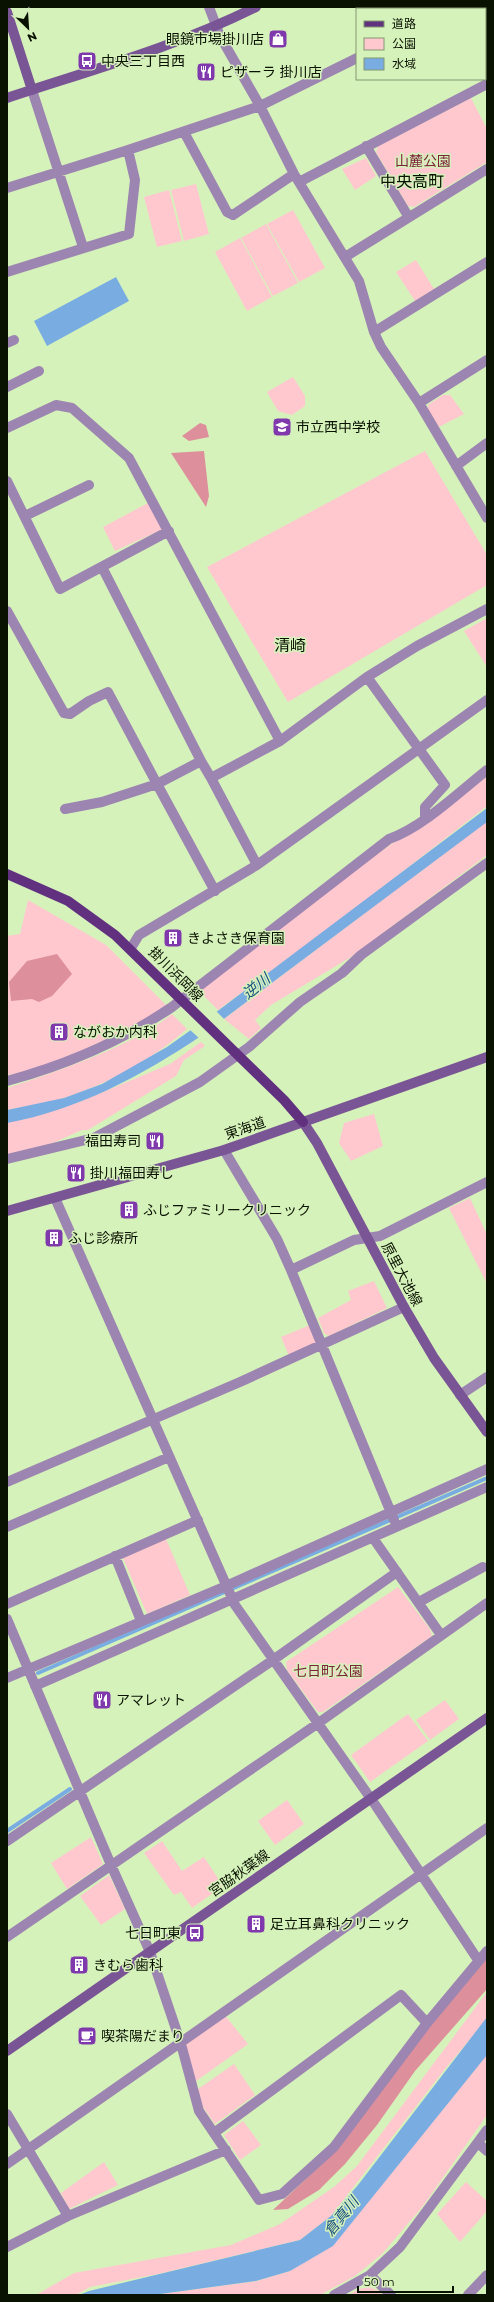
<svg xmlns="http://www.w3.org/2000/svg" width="494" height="2302" viewBox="0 0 494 2302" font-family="Montserrat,'Noto Sans JP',sans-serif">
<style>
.green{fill:#ffc8cf}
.forest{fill:#dd8f9b}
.water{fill:#79ade2}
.pier{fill:#d6f2bb}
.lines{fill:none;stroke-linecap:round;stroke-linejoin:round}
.stream{stroke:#79ade2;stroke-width:4}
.street{stroke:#9d85b1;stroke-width:10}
.secondary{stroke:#7a5595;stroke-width:10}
.primary{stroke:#613180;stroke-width:10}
.labels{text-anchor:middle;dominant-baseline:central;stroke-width:3;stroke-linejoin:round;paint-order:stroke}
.poi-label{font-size:14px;fill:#091101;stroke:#d6f2bb;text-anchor:start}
.park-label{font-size:14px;fill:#7d2239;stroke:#d6f2bb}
.street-label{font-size:14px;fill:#091101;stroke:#d6f2bb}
.water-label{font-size:15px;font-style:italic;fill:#164e80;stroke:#d6f2bb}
.quarter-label{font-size:16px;fill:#091101;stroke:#d6f2bb}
</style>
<rect width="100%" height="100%" fill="#d6f2bb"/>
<path class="green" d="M471,98L487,129V162L414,207L408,206L376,152L378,146Z
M366,158L376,176L355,190L342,169Z
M196,184L209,234L184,241L171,190Z
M169,190L182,241L157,247L144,197Z
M293,210L325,268L299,282L267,224Z
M266,224L298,283L273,296L241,238Z
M240,238L272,297L247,311L215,252Z
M416,260L434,289L415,301L396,272Z
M293,377L305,396V406L292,415L278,411L267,392Z
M443,395H450L464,414L439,427L428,411V405Z
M425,451L487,555V585L288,702L207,567Z
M148,503L163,529L115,551L103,527Z
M487,618V667L464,631Z
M487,777V806L348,914L218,1010L198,990L366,862Z
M487,821V855L351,957L271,1005L255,1020L261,1028L249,1039L224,1019Z
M28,900L106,945L166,1005L142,1023L37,1071L7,1075V936L20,934Z
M172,1014L187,1029C153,1059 108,1084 64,1098C46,1104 26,1106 7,1110V1088C56,1072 133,1046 172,1014Z
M201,1042L205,1046L184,1060L176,1076L88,1130H82L53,1143L7,1156V1122L79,1102L170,1064Z
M374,1114L383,1146L351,1161L339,1143L344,1123Z
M470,1198L487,1235V1284L449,1208Z
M374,1281L387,1308L329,1336L324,1333L318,1318L351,1300L348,1291Z
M310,1325L318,1343L289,1356L281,1337Z
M166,1539L190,1595L147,1614L123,1558Z
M398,1587L430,1629L432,1636L323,1712H318L287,1670L286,1662Z
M445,1700L459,1719L430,1740L416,1720Z
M408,1714L428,1741L370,1782L351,1755Z
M287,1800L304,1824L275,1845L258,1821Z
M91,1837L103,1864L67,1889L51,1863Z
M162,1841L182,1871L204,1857L223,1886L192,1908L181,1892L174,1895L144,1853Z
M109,1875L125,1909L101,1925L80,1896Z
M487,1992V2019L445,2069L331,2216L300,2240L158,2274L90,2287L76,2295H36L74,2273L231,2245L280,2224L334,2187L357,2166Z
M224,2014L248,2044L192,2084L181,2044Z
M487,2054V2115L423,2206L382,2254L355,2276L320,2295H153L257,2281L290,2271L382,2184Z
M234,2064L255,2095L215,2124L203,2107L198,2089Z
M243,2121L261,2145L240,2160L224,2135Z
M104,2162L118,2185L69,2209L61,2193Z
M466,2182L487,2201V2211L460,2242L437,2214Z
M369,2287L377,2290L383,2295H348L359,2289Z"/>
<path class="forest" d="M200,423L206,425L209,437L189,441L182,436Z
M204,451L209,496L206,507L171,453Z
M57,954L72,974L52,996L39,1002L32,999L11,1001L9,982L27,961Z
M487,1953V1989L415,2071L377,2125L345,2164L319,2190L288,2209L273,2210L326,2160Z"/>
<path class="water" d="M116,277L129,301L47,346L34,321Z
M487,808V822L201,1036C141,1076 78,1110 7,1123V1110L64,1098L102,1084L167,1047L219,1010Z
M487,2017V2055L333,2246L290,2271L256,2281L153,2295H79L89,2291L300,2240L331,2216L358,2185Z"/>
<path class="pier" d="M215,1010L225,1020L200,1039L189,1029Z"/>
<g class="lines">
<path class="stream" d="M38,1673L487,1478
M7,1831L70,1789"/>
<path class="street" d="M209,7L220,36L260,106L294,174L359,281L374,332L381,347L419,403L487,518
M455,7V9
M470,9L487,8
M32,90L83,247
M184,132L227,212L233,215L294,174
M366,146L408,216
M299,182L487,84
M7,188L128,150
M345,257L487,169
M7,272L129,234L135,180L128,150L260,106L357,58
M374,332L487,262
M7,343L14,340
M7,387L39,371
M419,403L487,360
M7,428L56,405L72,408L129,458L280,741
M456,466L487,443
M7,481L60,589L169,531
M25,516L89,485
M102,567L201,761
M7,611L64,713L70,714L89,701L108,692L157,784L201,761L211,778L280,741L367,677L417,646L487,609
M367,677L445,785L425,807V818
M211,778L257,865
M65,809L102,802L157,784L215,891
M131,948L139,935L257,865L487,700
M7,1081C66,1065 122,1041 172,1007L389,839C423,827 458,793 487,770
M224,1150L277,1239L291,1270L394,1520
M7,1159L94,1138L200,1082L249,1047L300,1002L342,973L361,955L487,863
M55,1198L235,1605L376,1806L478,1960
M291,1270L354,1240L380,1236L487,1182
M460,1395L487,1377
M7,1482L240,1382L404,1307
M7,1527L169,1457
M373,1538L441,1635
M115,1556L141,1621
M419,1602L483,1567
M7,1604L198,1520
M7,1619L111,1865L150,1952L181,2044L199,2111L259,2200L282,2194L334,2147L427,2023L487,1951
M7,1678L226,1586L487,1469
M35,1686L487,1487
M7,1841L273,1660L397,1572
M7,1937L317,1724L487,1603
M7,2114L68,2216
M214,2133L401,1995L427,2023
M478,2143L487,2151
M7,2164L487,1828
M7,2247L68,2216L226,2150
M370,2275L391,2295
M334,2295L370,2275L400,2247L487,2130
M468,2295L487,2275"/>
<path class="secondary" d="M7,12L32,90
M7,98C91,70 176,47 256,7
M303,1122L317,1143L404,1307L434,1358L487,1432
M7,1211L224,1150L487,1057
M7,2051L487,1718"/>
<path class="primary" d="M7,874L68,901L115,935L284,1100L303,1122"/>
</g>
<defs>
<g id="shop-square" transform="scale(1)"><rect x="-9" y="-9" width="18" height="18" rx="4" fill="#7f39ac" stroke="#d6f2bb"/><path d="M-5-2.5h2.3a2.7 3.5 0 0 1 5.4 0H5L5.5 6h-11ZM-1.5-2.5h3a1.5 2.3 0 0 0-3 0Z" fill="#fff"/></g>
<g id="bus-square" transform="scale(1)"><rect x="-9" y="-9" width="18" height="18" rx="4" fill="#7f39ac" stroke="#d6f2bb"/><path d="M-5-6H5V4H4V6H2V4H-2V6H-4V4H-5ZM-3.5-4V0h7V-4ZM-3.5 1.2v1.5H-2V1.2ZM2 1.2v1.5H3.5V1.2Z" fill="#fff"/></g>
<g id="restaurant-square" transform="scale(1)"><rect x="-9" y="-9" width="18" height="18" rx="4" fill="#7f39ac" stroke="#d6f2bb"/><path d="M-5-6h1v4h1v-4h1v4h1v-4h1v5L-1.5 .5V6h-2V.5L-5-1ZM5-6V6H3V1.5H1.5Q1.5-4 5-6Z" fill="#fff"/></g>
<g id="school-square" transform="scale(1)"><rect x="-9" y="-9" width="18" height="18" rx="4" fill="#7f39ac" stroke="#d6f2bb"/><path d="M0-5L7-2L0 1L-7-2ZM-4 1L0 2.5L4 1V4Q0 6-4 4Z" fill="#fff"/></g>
<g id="building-square" transform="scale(1)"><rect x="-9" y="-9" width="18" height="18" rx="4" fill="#7f39ac" stroke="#d6f2bb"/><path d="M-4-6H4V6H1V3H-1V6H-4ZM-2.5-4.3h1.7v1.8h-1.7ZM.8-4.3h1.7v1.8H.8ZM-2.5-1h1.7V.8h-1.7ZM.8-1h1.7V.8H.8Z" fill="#fff"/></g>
<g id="cafe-square" transform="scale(1)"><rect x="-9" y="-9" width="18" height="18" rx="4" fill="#7f39ac" stroke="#d6f2bb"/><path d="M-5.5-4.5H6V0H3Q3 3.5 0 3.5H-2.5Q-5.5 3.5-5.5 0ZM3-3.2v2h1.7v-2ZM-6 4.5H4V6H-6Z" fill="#fff"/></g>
</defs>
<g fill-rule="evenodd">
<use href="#shop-square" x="278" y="39"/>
<use href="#bus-square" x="87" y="61"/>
<use href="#restaurant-square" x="206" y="72"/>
<use href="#school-square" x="282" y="427"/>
<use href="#building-square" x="173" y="938"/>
<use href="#building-square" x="59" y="1032"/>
<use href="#restaurant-square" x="155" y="1141"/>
<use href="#restaurant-square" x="76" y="1173"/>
<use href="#building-square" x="129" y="1210"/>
<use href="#building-square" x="54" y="1238"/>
<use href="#restaurant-square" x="102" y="1700"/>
<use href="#building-square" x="256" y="1924"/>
<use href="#bus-square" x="195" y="1933"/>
<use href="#building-square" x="79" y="1965"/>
<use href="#cafe-square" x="87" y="2036"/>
</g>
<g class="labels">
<g class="poi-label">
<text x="264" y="39" text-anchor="end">眼鏡市場掛川店</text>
<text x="101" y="61">中央三丁目西</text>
<text x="220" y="72">ピザーラ 掛川店</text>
<text x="296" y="427">市立西中学校</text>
<text x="187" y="938">きよさき保育園</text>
<text x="73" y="1032">ながおか内科</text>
<text x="141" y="1141" text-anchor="end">福田寿司</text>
<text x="90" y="1173">掛川福田寿し</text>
<text x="143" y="1210">ふじファミリークリニック</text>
<text x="68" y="1238">ふじ診療所</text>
<text x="116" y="1700">アマレット</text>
<text x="270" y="1924">足立耳鼻科クリニック</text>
<text x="181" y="1933" text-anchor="end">七日町東</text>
<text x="93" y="1965">きむら歯科</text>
<text x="101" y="2036">喫茶陽だまり</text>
</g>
<g class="park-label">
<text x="423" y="161">山麓公園</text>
<text x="328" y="1671">七日町公園</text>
</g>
<g class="street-label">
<text transform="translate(176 974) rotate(45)">掛川浜岡線</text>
<text transform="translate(245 1128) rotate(-19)">東海道</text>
<text transform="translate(402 1274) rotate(62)">原里大池線</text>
<text transform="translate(239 1873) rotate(-35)">宮脇秋葉線</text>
</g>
<g class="water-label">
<text transform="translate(256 986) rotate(-39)">逆川</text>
<text transform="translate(341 2216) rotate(-51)">倉真川</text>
</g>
<g class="quarter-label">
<text x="412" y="181">中央高町</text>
<text x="290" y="645">清崎</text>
</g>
</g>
<rect width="494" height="2302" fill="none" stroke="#091101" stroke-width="16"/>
<rect x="356" y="8" width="130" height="72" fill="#d6f2bb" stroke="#849871"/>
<rect x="364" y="21" width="20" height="6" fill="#613180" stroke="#849871"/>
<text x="392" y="28" font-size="12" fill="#091101">道路</text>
<rect x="364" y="38" width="20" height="12" fill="#ffc8cf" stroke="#849871"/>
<text x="392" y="48" font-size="12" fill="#091101">公園</text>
<rect x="364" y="58" width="20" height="12" fill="#79ade2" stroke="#849871"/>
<text x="392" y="68" font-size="12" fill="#091101">水域</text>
<g transform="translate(28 28) rotate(155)" stroke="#d6f2bb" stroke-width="3" paint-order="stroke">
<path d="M0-3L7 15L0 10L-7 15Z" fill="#091101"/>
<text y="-6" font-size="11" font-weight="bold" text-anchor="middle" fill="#091101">N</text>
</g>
<path d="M358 2286v6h95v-6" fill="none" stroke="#091101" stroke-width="2"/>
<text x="364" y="2286" font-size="12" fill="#091101" stroke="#d6f2bb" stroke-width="3" paint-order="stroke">50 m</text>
</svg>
